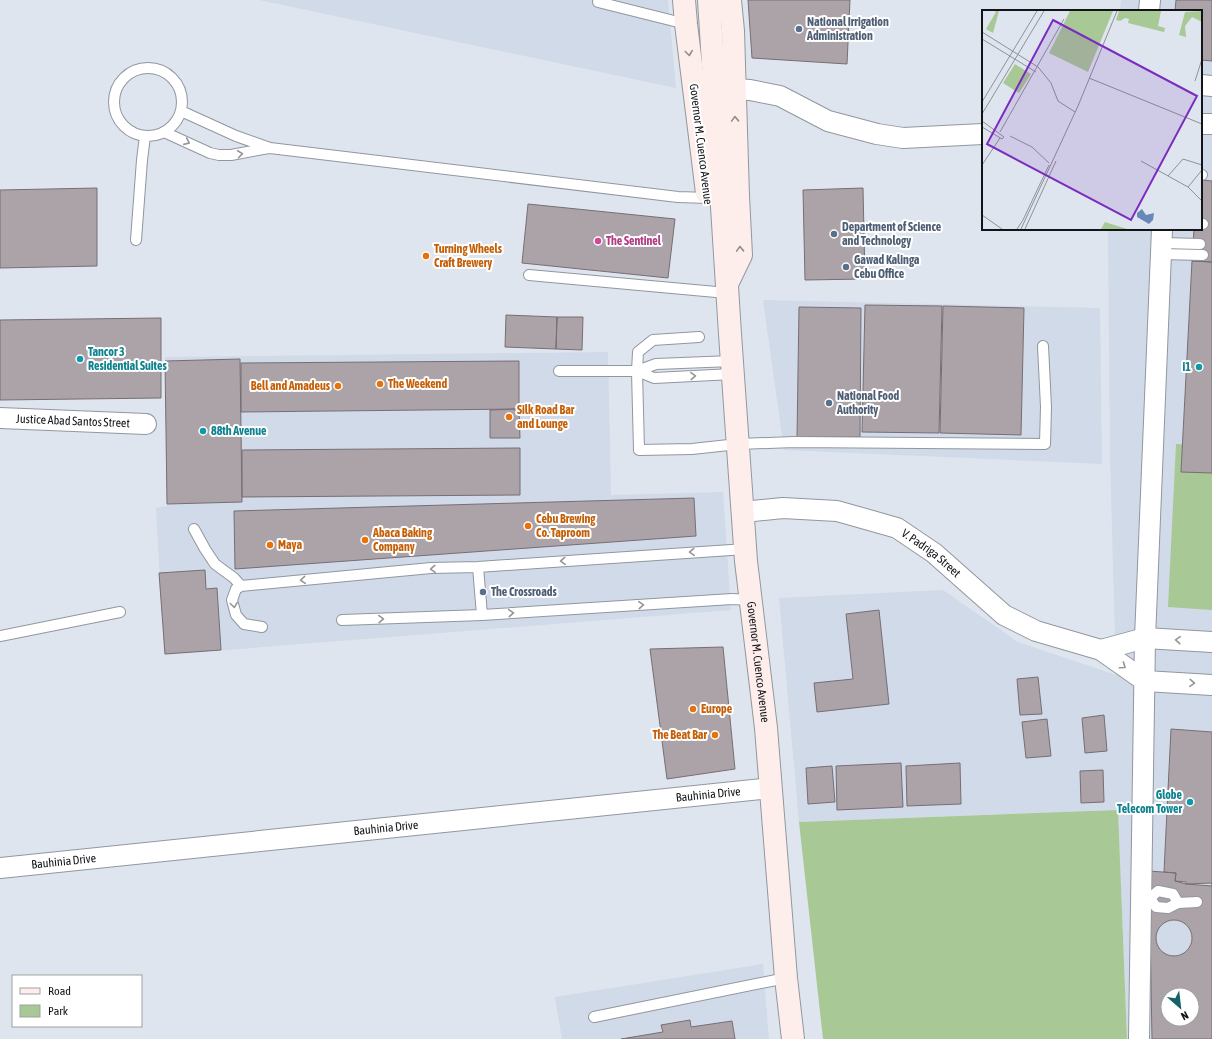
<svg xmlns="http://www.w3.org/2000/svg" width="1212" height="1039" viewBox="0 0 1212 1039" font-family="'Asap Condensed',sans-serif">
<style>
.built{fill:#d0dae9;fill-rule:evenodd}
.green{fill:#a8c895}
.building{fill:#aca3a9;stroke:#776e74;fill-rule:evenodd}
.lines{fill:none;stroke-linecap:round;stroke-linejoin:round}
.service-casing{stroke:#91979f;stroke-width:12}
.minor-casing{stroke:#91979f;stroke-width:22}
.secondary-casing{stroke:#91979f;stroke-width:24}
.service{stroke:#fff;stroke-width:10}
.minor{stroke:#fff;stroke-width:20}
.secondary{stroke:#feeeeb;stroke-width:22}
.oneway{stroke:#948c8c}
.oneway2{stroke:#949597}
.service-dot{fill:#5c6f8a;stroke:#fff;stroke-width:1.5}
.hotel-dot{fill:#d1479c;stroke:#fff;stroke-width:1.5}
.food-dot{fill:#e8710a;stroke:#fff;stroke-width:1.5}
.culture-dot{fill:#0f9aa8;stroke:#fff;stroke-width:1.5}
.labels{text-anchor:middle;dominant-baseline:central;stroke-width:4;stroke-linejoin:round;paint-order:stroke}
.service-label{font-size:12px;font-weight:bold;fill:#4e5e75;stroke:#fff;text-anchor:start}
.street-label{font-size:12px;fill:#121417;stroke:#fff}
.hotel-label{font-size:12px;font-weight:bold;fill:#b23c85;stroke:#fff;text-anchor:start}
.food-label{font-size:12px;font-weight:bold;fill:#c56008;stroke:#fff;text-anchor:start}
.culture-label{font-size:12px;font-weight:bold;fill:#0d838f;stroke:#fff;text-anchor:start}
.inset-road{fill:none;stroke:#8d9198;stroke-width:1}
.view{fill:#7b2cbf;fill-opacity:0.15;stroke:#7b2cbf;stroke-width:2}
.inset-edge{fill:none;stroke:#121417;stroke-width:2}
</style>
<rect width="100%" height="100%" fill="#dfe5ee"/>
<path class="built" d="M259,0H668L676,88Z
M1121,0H1212V1039H1127L1118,810L799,822L779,598L943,590L1018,642L1116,675L1110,457L1108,229H1201V11H1120ZM1168,995H1192V1019H1168Z
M763,300L1100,308L1102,464L784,450Z
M608,352L611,495L723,492L731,610L164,655L156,508L167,506L165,357Z
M763,964L769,1039H562L555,997Z"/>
<path class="green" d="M1176,444L1212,446V610L1168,607Z
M1118,810L1127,1039H823L799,822Z"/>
<path class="building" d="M748,0H850L847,64L752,58Z
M1176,0H1212V61L1201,60V11H1175Z
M1201,180L1212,181V262L1192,261L1194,229H1201Z
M97,188V266L0,268V190Z
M863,188L865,279L805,280L803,190Z
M528,204L675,219L668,278L522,263Z
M1192,261L1212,262V473L1181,472Z
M865,305L942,306L939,433L862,432Z
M943,306L1024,308L1021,435L940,433Z
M799,307L861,308L860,437H797Z
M506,315L557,317L556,349L505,347Z
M557,317H583L582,350L556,349Z
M161,318V398L0,400V320Z
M240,359L242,502L167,504L165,361Z
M519,361V409L241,412V363Z
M519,409L520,438H490V410Z
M520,448V495L242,497V450Z
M694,498L696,536L235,569L234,511Z
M205,570L206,589L217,588L221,650L165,654L159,573Z
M879,610L889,704L817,712L814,683L853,679L846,614Z
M723,647L735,769L667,779L650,649Z
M1038,677L1042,714L1020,715L1017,679Z
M1104,715L1107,751L1085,753L1082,718Z
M1047,719L1051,756L1026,758L1022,722Z
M1171,729L1212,732V886L1186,884V882L1175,881L1176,873L1164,872Z
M901,763L903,807L837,810L836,766Z
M960,763L961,804L907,806L906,766Z
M832,766L835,802L808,804L806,768Z
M1103,770L1104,802L1081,803L1080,771Z
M1149,871L1176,873L1175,881L1186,884L1212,883V1039H1152ZM1168,995H1192V1019H1168Z
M1156 938a18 18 0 1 1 36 0a18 18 0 1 1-36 0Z
M690,1020L691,1027L732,1021L735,1039H621L663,1032L661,1025Z"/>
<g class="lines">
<g class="service-casing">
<path id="service" d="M598,2L686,24
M114 102a34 34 0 1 1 68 0a34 34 0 1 1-68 0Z
M181,111L236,136L270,148L678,197L708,198
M164,132L210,153L219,155H231L269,148
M1201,175H1202
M1201,224H1203
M136,240L142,160L145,136
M1162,243L1200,244
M1161,254L1203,255
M529,275L727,293
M559,371H637L638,352L653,340L699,337
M637,371L639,450L692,449L738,444L794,442L1045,444L1046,407L1043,346
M637,371L654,378L733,374
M637,371L656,364L732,361
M194,529L205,549L215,564L234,578L241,586
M478,567L482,615
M342,620L482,615L732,599L750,600
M262,627L244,624L236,615L232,600L236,589L241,586L431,568L478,567L746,549
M0,636L120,612
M1144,897L1150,898L1158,891L1173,894L1178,903
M1150,898L1156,907L1168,908L1178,903L1197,902
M594,1017L786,978"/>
</g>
<g class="minor-casing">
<g id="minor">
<path d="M1149,11L1150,0"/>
<path d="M1201,85L1212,86"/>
<path d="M734,89L750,90L780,96L828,121L877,134L903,138L983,134"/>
<path d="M1201,124H1212"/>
<path id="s1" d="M0,418L146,424"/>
<path id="s2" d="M743,512L783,508L837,511L897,528L934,553L1004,615L1036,631L1101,650L1145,681L1212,685"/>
<path d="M1101,650L1145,638L1212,642"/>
<path id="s3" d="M0,868L771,788"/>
<path d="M1139,1039L1145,638L1162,229"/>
</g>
</g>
<g class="secondary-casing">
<g id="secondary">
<path d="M684,0L686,24L707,193"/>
<path id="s4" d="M709,0L730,334L746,561L766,728L786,978L793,1039"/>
<path d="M727,284L741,255L738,196L733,31L730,0"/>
</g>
</g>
<use href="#service" class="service"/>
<use href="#minor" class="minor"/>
<use href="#secondary" class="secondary"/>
</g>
<defs><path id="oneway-chevron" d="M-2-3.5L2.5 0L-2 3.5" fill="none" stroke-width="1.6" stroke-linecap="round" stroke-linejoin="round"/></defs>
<g class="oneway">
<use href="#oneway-chevron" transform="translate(689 53) rotate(83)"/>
<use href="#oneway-chevron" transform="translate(735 119) rotate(-92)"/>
<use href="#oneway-chevron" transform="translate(740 249) rotate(-92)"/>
</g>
<g class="oneway2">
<use href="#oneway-chevron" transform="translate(187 142) rotate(24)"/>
<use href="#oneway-chevron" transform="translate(240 154) rotate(-8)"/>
<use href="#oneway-chevron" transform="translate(693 376) rotate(-2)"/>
<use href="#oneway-chevron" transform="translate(692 552) rotate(176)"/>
<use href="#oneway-chevron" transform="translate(563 561) rotate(176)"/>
<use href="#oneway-chevron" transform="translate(433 569) rotate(177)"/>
<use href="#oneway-chevron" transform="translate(303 580) rotate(175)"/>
<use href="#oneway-chevron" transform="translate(234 605) rotate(82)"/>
<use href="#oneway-chevron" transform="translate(641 605) rotate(-4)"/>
<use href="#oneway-chevron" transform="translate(511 613) rotate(-4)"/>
<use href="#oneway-chevron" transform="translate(381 619) rotate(-2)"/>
<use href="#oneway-chevron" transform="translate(1178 640) rotate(-176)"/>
<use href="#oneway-chevron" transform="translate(1123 666) rotate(35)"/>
<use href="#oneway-chevron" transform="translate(1192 683) rotate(3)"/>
</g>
<g class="service-dot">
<circle cx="799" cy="29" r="4"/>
<circle cx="834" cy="234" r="4"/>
<circle cx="846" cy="267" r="4"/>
<circle cx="829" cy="403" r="4"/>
<circle cx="483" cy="592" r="4"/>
</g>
<circle class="hotel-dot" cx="598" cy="241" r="4"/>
<g class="food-dot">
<circle cx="426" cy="256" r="4"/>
<circle cx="380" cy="384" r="4"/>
<circle cx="338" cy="386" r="4"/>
<circle cx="509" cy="417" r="4"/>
<circle cx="528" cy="526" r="4"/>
<circle cx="365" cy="540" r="4"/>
<circle cx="270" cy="545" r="4"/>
<circle cx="693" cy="709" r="4"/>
<circle cx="715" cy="735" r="4"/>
</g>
<g class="culture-dot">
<circle cx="80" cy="359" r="4"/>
<circle cx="1199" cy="367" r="4"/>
<circle cx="203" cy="431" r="4"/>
<circle cx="1190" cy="802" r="4"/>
</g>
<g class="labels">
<g class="service-label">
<text x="807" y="22">National Irrigation<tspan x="807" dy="14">Administration</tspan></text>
<text x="842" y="227">Department of Science<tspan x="842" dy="14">and Technology</tspan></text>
<text x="854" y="260">Gawad Kalinga<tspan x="854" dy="14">Cebu Office</tspan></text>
<text x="837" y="396">National Food<tspan x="837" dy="14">Authority</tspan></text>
<text x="491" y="592">The Crossroads</text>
</g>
<g class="street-label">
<text transform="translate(701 144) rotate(83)">Governor M. Cuenco Avenue</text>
<text stroke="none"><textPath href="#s1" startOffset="73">Justice Abad Santos Street</textPath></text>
<text stroke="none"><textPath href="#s2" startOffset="199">V. Padriga Street</textPath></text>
<text stroke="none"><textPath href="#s4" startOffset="664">Governor M. Cuenco Avenue</textPath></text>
<text stroke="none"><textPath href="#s3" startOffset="712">Bauhinia Drive</textPath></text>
<text stroke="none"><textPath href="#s3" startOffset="388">Bauhinia Drive</textPath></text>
<text stroke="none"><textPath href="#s3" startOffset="64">Bauhinia Drive</textPath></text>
</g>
<g class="hotel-label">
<text x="606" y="241">The Sentinel</text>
</g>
<g class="food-label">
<text x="434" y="249">Turning Wheels<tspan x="434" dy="14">Craft Brewery</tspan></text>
<text x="388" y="384">The Weekend</text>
<text x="330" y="386" text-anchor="end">Bell and Amadeus</text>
<text x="517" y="410">Silk Road Bar<tspan x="517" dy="14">and Lounge</tspan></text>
<text x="536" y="519">Cebu Brewing<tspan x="536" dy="14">Co. Taproom</tspan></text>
<text x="373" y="533">Abaca Baking<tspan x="373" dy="14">Company</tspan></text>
<text x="278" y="545">Maya</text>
<text x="701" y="709">Europe</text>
<text x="707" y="735" text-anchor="end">The Beat Bar</text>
</g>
<g class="culture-label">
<text x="88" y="352">Tancor 3<tspan x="88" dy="14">Residential Suites</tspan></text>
<text x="1191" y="367" text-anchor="end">i1</text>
<text x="211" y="431">88th Avenue</text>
<text x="1182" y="795" text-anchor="end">Globe<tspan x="1182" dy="14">Telecom Tower</tspan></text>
</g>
</g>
<g transform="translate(982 10)">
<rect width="220" height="220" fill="#dfe5ee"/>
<path d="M12,1H17L11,23L4,19L14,2ZM88,1H131L106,62L67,43ZM137,1H179L176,16L183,18L182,22L146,13L147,9L143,8L138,11L134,10ZM220,1V12L210,7L203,16L204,27L197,25L203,2ZM33,54L49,64L37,83L21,73ZM123,212L145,219H119Z" fill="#a8c895"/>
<path d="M160,199L164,205L172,203L171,210L167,214L155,207V203Z" fill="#6a87bc"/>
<path class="inset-road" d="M0,22L56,57L69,73L76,91L93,102M0,29L54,62M107,68L220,114M213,71L220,49M0,92L55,1M0,104L62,1M0,111L22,127L20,129L0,117M18,122L82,9M28,126L50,137L67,153M159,151L206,177L220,191M0,155L18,128M186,166L201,149L220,155M206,177L220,160M0,205L20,219M35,219L41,210L67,155M39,219L96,96L135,1M43,219L74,151"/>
<path class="view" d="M71,10L215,86L149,210L5,134Z"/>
<rect width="220" height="220" class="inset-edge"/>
</g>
<rect x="12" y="975" width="130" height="52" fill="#ffffff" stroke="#a0a1a2"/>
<rect x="20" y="988" width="20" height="6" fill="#feeeeb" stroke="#a0a1a2"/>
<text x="48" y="995" font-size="12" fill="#121417">Road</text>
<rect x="20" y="1005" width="20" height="12" fill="#a8c895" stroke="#a0a1a2"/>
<text x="48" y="1015" font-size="12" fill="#121417">Park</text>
<g transform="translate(1180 1007) rotate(152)"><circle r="19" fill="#ffffff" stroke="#a0a1a2"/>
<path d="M0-3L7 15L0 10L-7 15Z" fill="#126267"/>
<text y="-6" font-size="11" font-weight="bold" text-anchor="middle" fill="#121417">N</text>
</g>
</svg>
